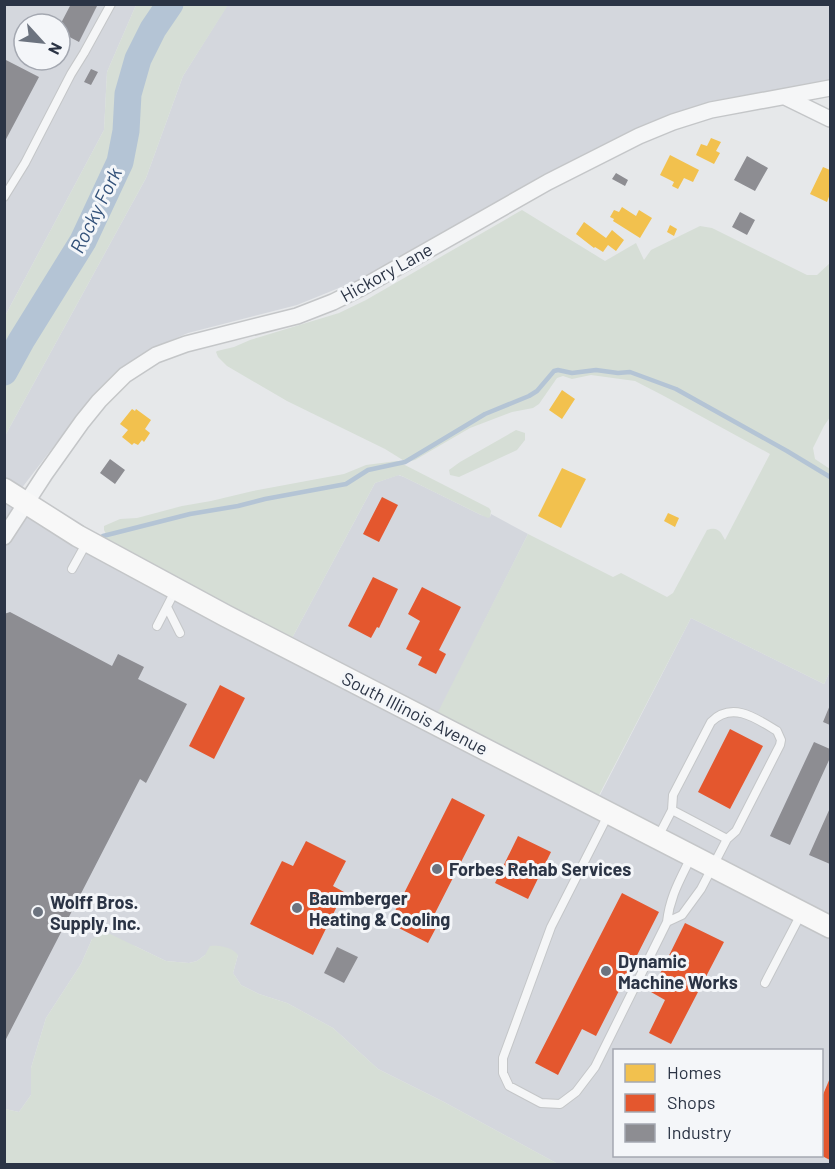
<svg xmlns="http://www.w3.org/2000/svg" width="835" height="1169" viewBox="0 0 835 1169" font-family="Barlow,sans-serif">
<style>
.built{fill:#d4d7dd;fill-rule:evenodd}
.green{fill:#d6ded6}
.homes{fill:#f2c14e}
.shops{fill:#e4572e}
.industry{fill:#8d8d92}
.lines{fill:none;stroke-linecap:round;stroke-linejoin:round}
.stream{stroke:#b4c4d5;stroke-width:4.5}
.river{stroke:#b4c4d5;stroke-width:27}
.service-casing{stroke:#c4c6c8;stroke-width:10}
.minor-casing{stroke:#c4c6c8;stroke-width:18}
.secondary-casing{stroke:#c4c6c8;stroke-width:24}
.service{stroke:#f5f6f7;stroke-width:8}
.minor{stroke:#f5f6f7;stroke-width:15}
.secondary{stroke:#f8f8f8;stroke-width:21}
.poi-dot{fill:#6c737f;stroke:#f4f6f9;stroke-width:2}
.labels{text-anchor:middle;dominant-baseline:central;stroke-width:6;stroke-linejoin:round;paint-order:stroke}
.street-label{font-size:18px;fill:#2b3445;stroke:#f4f6f9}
.poi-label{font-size:18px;font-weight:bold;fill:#2b3445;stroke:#f4f6f9;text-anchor:start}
.water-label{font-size:20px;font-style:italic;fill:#34527a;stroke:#f4f6f9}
</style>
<rect width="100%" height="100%" fill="#e6e8ea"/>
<path class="built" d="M228,4L830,5V81L701,105L646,124L523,187L361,279L297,305L188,333L155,347L123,366L109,379L87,403L21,489L95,535L291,640L375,483L398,475L404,477L481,515L490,517L491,514L528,534L437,716L598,799L691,618L824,684L830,671V1164H558L444,1102L378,1069L333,1028L287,1003L259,994L241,985L233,973L238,955H205L197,961L189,963L166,961L135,946L92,939L81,964L46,1018L31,1068V1095L19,1112L5,1109V435L6,434L146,178L183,76ZM614,1050H822V1156H614Z
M5,5H136L107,72L104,130L5,316ZM24,24H60V60H24Z"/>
<path class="green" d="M136,5H228L183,76L146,178L6,434L5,435V316L104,130L107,72Z
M522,210L605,261L636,243L644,260L651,250L700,226L712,228L807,275H817L830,263V417L824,426L813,448L815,459L830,469V671L824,684L691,618L597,799L436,716L528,534L613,577L621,573L667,597L673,593L707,530C718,526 721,532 725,540L770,454L664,396L635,381L591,375L572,379L563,376L557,378L539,404L533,408L512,412L470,428L415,460L406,462L385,449L287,401L227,366L218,357L216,352L217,351L234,347L250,340L339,313L366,300Z
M516,430L525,433V440L517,450L459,477L450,475L449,470L460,462Z
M397,461L489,508L491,511L490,517L488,518L481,515L404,477L399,475L375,483L291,640L103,540L106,534L104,530V526L120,519L137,518L182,506L211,501L253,491L344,474L366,465Z
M106,932L166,961L189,963L197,961L205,955L210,946C219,945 232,947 238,955L233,973L241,985L259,994L287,1003L333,1028L378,1069L444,1102L558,1164H5V1109L19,1112L31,1095V1068L46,1018L81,964L92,939Z"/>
<path class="homes" d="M711,138L721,142L716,151L720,153L714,164L696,155L701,144L707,146Z
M670,155L699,170L693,182L684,178L678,189L672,186L674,182L660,175Z
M823,167L830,170V194L827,202L810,194Z
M622,207L636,216L639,210L652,218L640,238L613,221L614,219L610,217L614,210L619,212Z
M584,222L606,238L612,230L624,240L616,251L608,245L603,252L595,247L594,248L576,234Z
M670,225L677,229L674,236L667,232Z
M562,390L575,399L562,419L549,410Z
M132,409L135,411L136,409L151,420L145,429L150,433L144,442L142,440L138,445L134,443L132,445L122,437L128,430L120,424Z
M562,468L586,479L561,528L538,516Z
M668,513L679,518L675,527L664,521Z"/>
<path class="shops" d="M382,497L398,505L379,542L363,534Z
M373,577L398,589L379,628L377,627L371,638L348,626Z
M422,587L461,607L439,650L446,654L436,674L418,665L422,657L406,649L420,621L408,614Z
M220,685L245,698L214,759L189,746Z
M730,729L763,746L730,809L698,792Z
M452,798L485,815L430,923L437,926L428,943L389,923Z
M518,836L551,852L528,899L495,883Z
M306,841L346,861L333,886L344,892L313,955L250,924L282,861L293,866Z
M622,893L659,912L596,1036L582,1029L558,1075L535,1063Z
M685,923L724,942L671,1044L649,1033L665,1000L651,992Z
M830,1078V1160L822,1156V1097Z"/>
<path class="industry" d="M71,4H98L79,42L60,32V25Z
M4,59L39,77L4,143Z
M91,69L98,72L91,85L84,82Z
M747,156L768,168L755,191L734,180Z
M616,173L628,180L625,186L612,179Z
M740,212L755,220L747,235L732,227Z
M110,459L125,470L115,484L100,473Z
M10,612L112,666L118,654L144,667L138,679L187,704L146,783L140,779L4,1043V614Z
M830,705V725L823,722Z
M814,742L830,749V758L790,845L770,836Z
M830,808V864L809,855Z
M337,947L358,957L344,983L324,973Z"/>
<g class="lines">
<path class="stream" d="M405,462L485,414L529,396L537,391L554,371L558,370L572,373L596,370L618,373L630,372L676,389L787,451L830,477
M103,536L190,514L238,506L265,499L346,484L368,470L405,462"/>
<path class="river" d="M4,372L21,341L83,241L120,162L126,131L128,94L138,59L153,29L170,4"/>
<g class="service-casing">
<path id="service" d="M4,197L25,163L71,74L84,53L111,4
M72,569L87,542
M167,607L180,633
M157,626L175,591
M672,810L727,839
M608,815L551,927L503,1058V1073L509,1086L541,1103L560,1104L576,1092L595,1067L667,922C670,896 680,880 691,857
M658,837L672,810L673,795L711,722C732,701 756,718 777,731L781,740L780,745L736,831L727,839L701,889L682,915L667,922
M765,983L801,914"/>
</g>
<g class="minor-casing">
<path id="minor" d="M785,97L830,119
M4,537L45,474L82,422L99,401L125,375L156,355L186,344L297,316L333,302L363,287L548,182L639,136L673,122L711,110L830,88"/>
</g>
<g class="secondary-casing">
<path id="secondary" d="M4,489L78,536L226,616L830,927"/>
</g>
<use href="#service" class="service"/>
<use href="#minor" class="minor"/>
<use href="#secondary" class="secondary"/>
</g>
<g class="poi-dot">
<circle cx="437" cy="869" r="6"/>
<circle cx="297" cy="908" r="6"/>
<circle cx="38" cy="912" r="6"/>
<circle cx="606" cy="971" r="6"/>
</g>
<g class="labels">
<g class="street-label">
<text transform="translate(386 272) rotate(-29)">Hickory Lane</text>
<text transform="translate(415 713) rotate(27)">South Illinois Avenue</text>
</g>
<g class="poi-label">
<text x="449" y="869">Forbes Rehab Services</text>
<text x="309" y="898">Baumberger<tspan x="309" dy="21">Heating &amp; Cooling</tspan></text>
<text x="50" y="902">Wolff Bros.<tspan x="50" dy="21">Supply, Inc.</tspan></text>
<text x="618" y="961">Dynamic<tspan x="618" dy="21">Machine Works</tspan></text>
</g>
<g class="water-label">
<text transform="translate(95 210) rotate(-64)">Rocky Fork</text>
</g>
</g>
<rect width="835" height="1169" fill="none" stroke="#2b3445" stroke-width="12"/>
<rect x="613" y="1049" width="210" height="108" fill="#f4f6f9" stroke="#a4a8b1" stroke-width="1.5"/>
<rect x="625" y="1064" width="30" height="18" fill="#f2c14e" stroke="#a4a8b1" stroke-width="1.5"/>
<text x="667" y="1079" font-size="18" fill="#2b3445">Homes</text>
<rect x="625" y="1094" width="30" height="18" fill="#e4572e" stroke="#a4a8b1" stroke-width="1.5"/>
<text x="667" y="1109" font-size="18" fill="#2b3445">Shops</text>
<rect x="625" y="1124" width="30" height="18" fill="#8d8d92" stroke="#a4a8b1" stroke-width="1.5"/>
<text x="667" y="1139" font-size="18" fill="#2b3445">Industry</text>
<g transform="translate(42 42) rotate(117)"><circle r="28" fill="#f4f6f9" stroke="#a4a8b1" stroke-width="1.5"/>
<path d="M0-4.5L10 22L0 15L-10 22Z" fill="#6c737f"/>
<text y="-9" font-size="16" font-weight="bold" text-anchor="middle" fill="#2b3445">N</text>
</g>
</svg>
